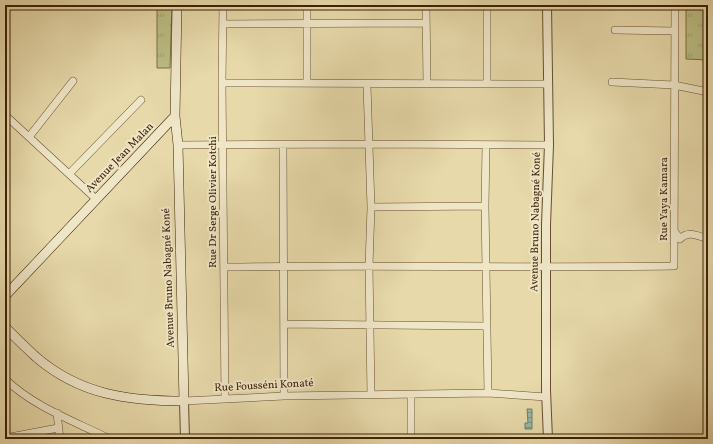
<svg xmlns="http://www.w3.org/2000/svg" width="713" height="444" viewBox="0 0 713 444" font-family="Vollkorn,serif">
<style>
.grass{fill:url(#grass-tufts);stroke:#7c6f44}
.water{fill:url(#water-rules);stroke:#737d67}
.lines{fill:none;stroke-linecap:round;stroke-linejoin:round}
.minor-casing{stroke:#684f2e;stroke-width:8}
.tertiary-casing{stroke:#684f2e;stroke-width:10}
.secondary-casing{stroke:#3d2105;stroke-width:10}
.minor{stroke:#efe6c8;stroke-width:7}
.tertiary{stroke:#efe6c8;stroke-width:8}
.secondary{stroke:#efe6c8;stroke-width:9}
.labels{text-anchor:middle;dominant-baseline:central;stroke-width:4;stroke-linejoin:round;paint-order:stroke}
.street-label{font-size:11px;fill:#3d2105;stroke:#efe6c8}
</style>
<defs>
<pattern id="grass-tufts" width="24" height="20" patternUnits="userSpaceOnUse"><rect width="24" height="20" fill="#bcbd84"/><path d="M3 7l-1-3M5 7V3M7 7l1-3M15 17l-1-3M17 17v-4M19 17l1-3" fill="none" stroke="#a2a270"/></pattern>
<pattern id="water-rules" width="6" height="5" patternUnits="userSpaceOnUse"><rect width="6" height="5" fill="#97baa8"/><path d="M0 2.5h6" fill="none" stroke="#7c9787"/></pattern>
</defs>
<rect width="100%" height="100%" fill="#e7d9aa"/>
<filter id="stains"><feTurbulence type="fractalNoise" baseFrequency=".005" numOctaves="4"/><feColorMatrix values="0 0 0 0 .2 0 0 0 0 .09 0 0 0 0 .02 0 0 0 .5 -.17"/></filter>
<radialGradient id="worn" r=".72"><stop offset=".6" stop-color="#630" stop-opacity="0"/><stop offset="1" stop-color="#630" stop-opacity=".3"/></radialGradient>
<path class="grass" d="M157,5H172L170,68H157Z
M686,5H708V60L686,59Z"/>
<path class="water" d="M527,409H532V429H525V423H528Z"/>
<g class="lines">
<g class="minor-casing">
<path id="minor" d="M223,5L222,83L225,399
M307,5V83
M426,5L427,84
M487,5V84
M223,24L426,23
M615,30L675,31
M612,82L674,85L708,92
M222,83L547,84
M367,85L371,207L369,266L371,395
M5,115L96,199
M29,137L73,81
M178,145L368,144L549,145
M283,145L284,396
M486,145L485,206L488,393
M69,174L141,100
M371,207L485,206
M675,232L680,239C688,230 698,236 708,239
M224,267C374,265 524,268 674,266L675,5
M284,324L486,326
M5,379C34,407 74,421 110,439
M411,395V439
M184,401L284,396L488,393L546,397
M57,413L60,439
M5,438L58,428"/>
</g>
<g class="tertiary-casing">
<path id="tertiary" d="M547,5L549,145L546,225V390L548,439
M184,401L185,439"/>
</g>
<g class="secondary-casing">
<path id="secondary" d="M5,296L175,116
M5,327C15,337 25,347 36,357C80,395 129,401 184,401L178,145L175,116L177,5"/>
</g>
<use href="#minor" class="minor"/>
<use href="#tertiary" class="tertiary"/>
<use href="#secondary" class="secondary"/>
</g>
<g class="labels">
<g class="street-label">
<text transform="translate(120 158) rotate(-46)">Avenue Jean Malan</text>
<text transform="translate(664 199) rotate(-90)">Rue Yaya Kamara</text>
<text transform="translate(213 202) rotate(-90)">Rue Dr Serge Olivier Kotchi</text>
<text transform="translate(536 222) rotate(-89)">Avenue Bruno Nabagné Koné</text>
<text transform="translate(169 278) rotate(-92)">Avenue Bruno Nabagné Koné</text>
<text transform="translate(264 386) rotate(-3)">Rue Fousséni Konaté</text>
</g>
</g>
<rect width="713" height="444" fill="none" stroke="#e7d9aa" stroke-width="20"/>
<rect x="6" y="6" width="701" height="432" fill="none" stroke="#3d2105" stroke-width="2"/>
<rect x="10" y="10" width="693" height="424" fill="none" stroke="#3d2105"/>
<rect width="100%" height="100%" filter="url(#stains)"/>
<rect width="100%" height="100%" fill="url(#worn)"/>
</svg>
